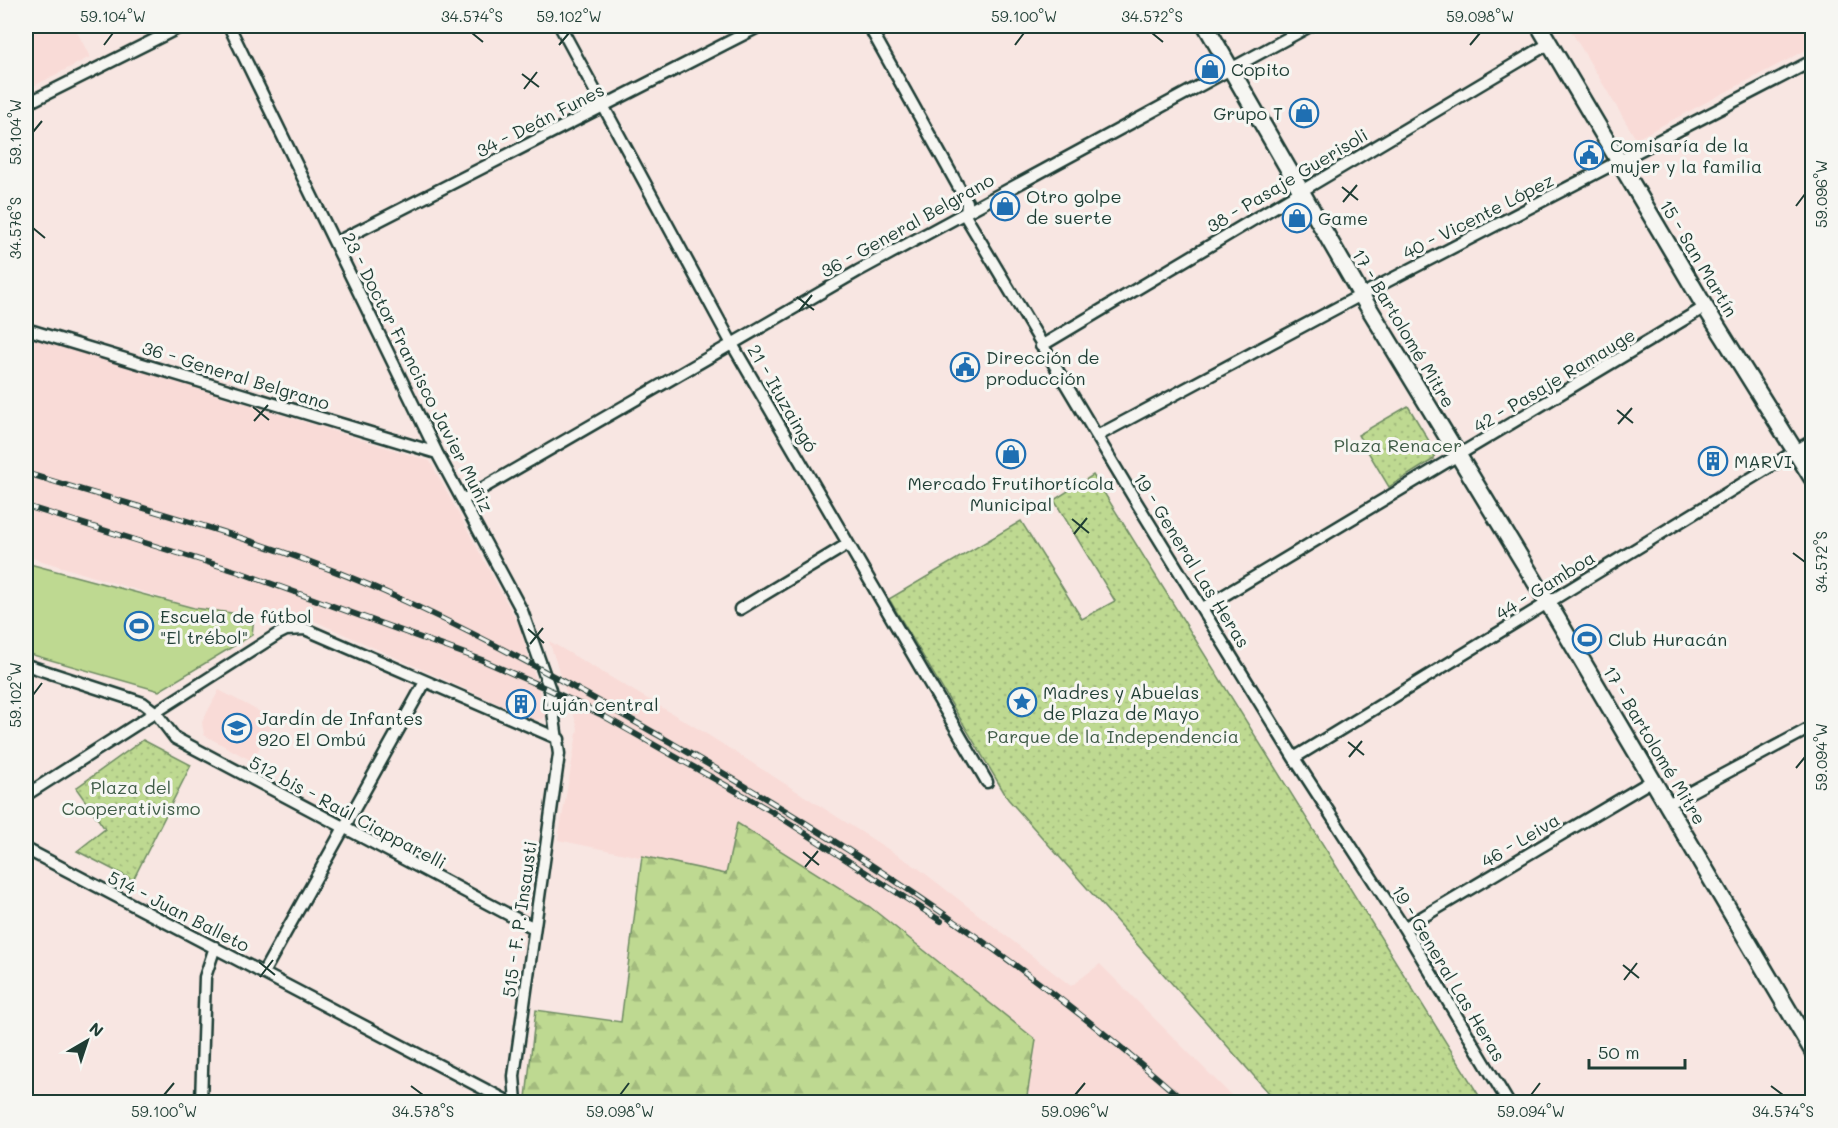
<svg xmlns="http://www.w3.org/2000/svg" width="1838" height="1128" viewBox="0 0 1838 1128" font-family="Mali,sans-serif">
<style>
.built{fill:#f9dbd7}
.grass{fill:#bed991;stroke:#6e8b62;stroke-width:1.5}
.forest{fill:url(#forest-firs);stroke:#6e8b62;stroke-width:1.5}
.park{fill:url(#park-dots);stroke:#6e8b62;stroke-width:1.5}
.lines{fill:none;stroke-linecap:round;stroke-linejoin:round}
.street-casing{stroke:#1f3d34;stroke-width:15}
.secondary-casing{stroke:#1f3d34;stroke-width:20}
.street{stroke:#f6f6f2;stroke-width:10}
.secondary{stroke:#f6f6f2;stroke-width:15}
.rail-casing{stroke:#1f3d34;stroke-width:6}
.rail{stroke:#f6f6f2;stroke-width:4;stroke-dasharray:11;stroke-linecap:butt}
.ticks{fill:none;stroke:#1f3d34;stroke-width:2}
.labels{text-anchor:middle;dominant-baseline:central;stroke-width:6;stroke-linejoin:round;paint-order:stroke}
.poi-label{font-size:18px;fill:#1f3d34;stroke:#f6f6f2;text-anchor:start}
.street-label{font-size:18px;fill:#1f3d34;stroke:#f6f6f2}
.park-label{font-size:18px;fill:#3f5c47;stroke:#f6f6f2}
.neatline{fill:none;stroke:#1f3d34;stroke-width:2}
.ticks-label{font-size:15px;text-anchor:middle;fill:#1f3d34}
</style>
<defs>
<pattern id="forest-firs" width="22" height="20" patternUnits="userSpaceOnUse" patternTransform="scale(1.5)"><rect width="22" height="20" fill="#bed991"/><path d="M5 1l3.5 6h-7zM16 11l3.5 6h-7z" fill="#a3bb7e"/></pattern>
<pattern id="park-dots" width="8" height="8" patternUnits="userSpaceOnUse" patternTransform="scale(1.5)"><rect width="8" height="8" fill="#bed991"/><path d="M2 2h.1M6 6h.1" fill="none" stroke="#a3bb7e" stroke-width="1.8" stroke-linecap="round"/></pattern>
</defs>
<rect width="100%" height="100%" fill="#f8e6e2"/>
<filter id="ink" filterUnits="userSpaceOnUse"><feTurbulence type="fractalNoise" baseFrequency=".0167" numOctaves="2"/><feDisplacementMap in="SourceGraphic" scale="12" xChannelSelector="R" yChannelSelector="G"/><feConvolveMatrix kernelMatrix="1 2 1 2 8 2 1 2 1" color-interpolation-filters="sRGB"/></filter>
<g filter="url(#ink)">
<path class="built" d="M26,26H74L90,57L26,90Z
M1568,26H1812V47L1636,139Z
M26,335L430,461L519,625L547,715L542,719L534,720L299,614L278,617L202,610L26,556Z
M549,641L697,728L918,868L1071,986L1100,964L1238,1102H1026L1036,1040L870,907L737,823L726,875L558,840L578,728Z
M219,690L275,720L252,761L204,735L202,722Z"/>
<path class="grass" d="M26,563L194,608L254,616L252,635L159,691L26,653Z"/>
<path class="forest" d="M737,823L870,907L1036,1040L1026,1102H545L526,1098L536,1010L621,1022L642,856L726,874Z"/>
<path class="park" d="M1408,406L1435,451L1434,459L1389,487L1358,435Z
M1093,475L1483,1102H1277L1008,799L889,599L1021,521L1082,619L1115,601L1054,500Z
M143,740L191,765L133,880L77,851L105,829L76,788Z"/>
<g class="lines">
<g class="street-casing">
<path id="street" d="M229,26L437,453L522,611L550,690L559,754L514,1076L516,1102
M560,26L732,344L987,782
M869,26L967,202L966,217L1135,500L1294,758L1404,928L1508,1102
M26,104L182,26
M335,243L760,26
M26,329L437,453
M1041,346L1550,43
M1097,436L1361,295L1812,61
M464,499L858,271L1310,26
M1203,608L1705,307
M740,609L848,544
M26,665L143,703L156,713L175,738L534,928
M1294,758L1812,441
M26,795L278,634L286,630L305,629L559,739
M1668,804L1812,727
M26,849L509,1102
M1404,928L1653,780
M263,973L425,682
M201,1102L205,977L215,947"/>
</g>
<g class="secondary-casing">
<path id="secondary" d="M1206,26L1361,295L1548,603L1812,1050
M1539,26L1705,307L1812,478"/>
</g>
<use href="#street" class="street"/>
<use href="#secondary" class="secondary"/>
<g class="rail-casing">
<path id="rail" d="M26,473C140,508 258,538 369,585C475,631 577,688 677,746C857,850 1029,964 1185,1102
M26,506L239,572L482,660L550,690L600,714L771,811L941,921"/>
</g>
<use href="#rail" class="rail"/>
</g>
</g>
<path class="ticks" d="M472,33L483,42M1152,33L1163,42M104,45L113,33M559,45L569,33M1015,45L1024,33M1470,45L1480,33M522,74L539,87M524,89L537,72M33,132L42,121M1342,187L1358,200M1343,202L1357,185M1796,206L1805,194M33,228L45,238M797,297L814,310M799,311L812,295M253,407L269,420M1617,410L1633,423M254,421L268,405M1618,424L1632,408M1072,519L1089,533M1074,534L1087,518M1793,553L1805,562M528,629L544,643M530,644L543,628M33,695L42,683M1348,742L1364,755M1349,757L1362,741M1796,768L1805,757M803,852L819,865M805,867L818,851M259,962L275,975M1623,965L1639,978M260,977L273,960M1624,980L1637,963M411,1086L423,1095M1771,1086L1783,1095M164,1095L174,1083M620,1095L629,1083M1075,1095L1085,1083M1531,1095L1540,1083"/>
<defs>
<g id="shop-ring" transform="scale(1.5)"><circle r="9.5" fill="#f6f6f2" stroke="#1f6fb2" stroke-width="1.5"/><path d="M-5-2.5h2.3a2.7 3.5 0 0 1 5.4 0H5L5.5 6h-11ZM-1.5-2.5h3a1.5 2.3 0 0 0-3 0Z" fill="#1f6fb2"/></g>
<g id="civic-ring" transform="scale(1.5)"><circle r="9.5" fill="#f6f6f2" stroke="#1f6fb2" stroke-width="1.5"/><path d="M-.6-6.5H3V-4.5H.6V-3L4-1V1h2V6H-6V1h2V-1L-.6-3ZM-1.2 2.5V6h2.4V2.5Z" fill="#1f6fb2"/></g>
<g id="building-ring" transform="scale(1.5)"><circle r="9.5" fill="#f6f6f2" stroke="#1f6fb2" stroke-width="1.5"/><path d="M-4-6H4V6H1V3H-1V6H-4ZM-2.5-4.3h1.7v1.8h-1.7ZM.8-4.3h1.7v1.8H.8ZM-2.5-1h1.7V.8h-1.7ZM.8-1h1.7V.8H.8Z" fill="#1f6fb2"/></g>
<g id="stadium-ring" transform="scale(1.5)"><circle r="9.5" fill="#f6f6f2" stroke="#1f6fb2" stroke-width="1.5"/><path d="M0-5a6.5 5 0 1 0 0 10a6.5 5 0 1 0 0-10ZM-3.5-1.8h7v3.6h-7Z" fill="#1f6fb2"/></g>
<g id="sight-ring" transform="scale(1.5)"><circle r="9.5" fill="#f6f6f2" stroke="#1f6fb2" stroke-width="1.5"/><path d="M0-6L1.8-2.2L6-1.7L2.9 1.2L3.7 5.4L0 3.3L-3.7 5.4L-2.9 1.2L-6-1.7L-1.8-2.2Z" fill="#1f6fb2"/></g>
<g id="school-ring" transform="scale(1.5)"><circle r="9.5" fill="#f6f6f2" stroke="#1f6fb2" stroke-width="1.5"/><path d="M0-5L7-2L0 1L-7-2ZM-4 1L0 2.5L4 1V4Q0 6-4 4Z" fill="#1f6fb2"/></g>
</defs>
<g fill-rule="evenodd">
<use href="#shop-ring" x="1210" y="69"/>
<use href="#shop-ring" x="1304" y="113"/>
<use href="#civic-ring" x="1589" y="155"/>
<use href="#shop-ring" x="1005" y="206"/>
<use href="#shop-ring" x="1297" y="218"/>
<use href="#civic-ring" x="965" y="367"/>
<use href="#shop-ring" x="1011" y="454"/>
<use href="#building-ring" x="1713" y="461"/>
<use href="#stadium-ring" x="139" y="626"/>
<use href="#stadium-ring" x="1587" y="639"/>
<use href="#sight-ring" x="1022" y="702"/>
<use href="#building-ring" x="521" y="704"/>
<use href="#school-ring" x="237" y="728"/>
</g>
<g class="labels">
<g class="poi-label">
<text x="1231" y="69">Copito</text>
<text x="1283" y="113" text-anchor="end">Grupo T</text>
<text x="1610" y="145">Comisaría de la<tspan x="1610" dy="21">mujer y la familia</tspan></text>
<text x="1026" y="196">Otro golpe<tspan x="1026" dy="21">de suerte</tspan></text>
<text x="1318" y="218">Game</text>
<text x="986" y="357">Dirección de<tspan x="986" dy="21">producción</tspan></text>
<text x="1734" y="461">MARVI</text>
<text x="1011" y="483" text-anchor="middle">Mercado Frutihortícola<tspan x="1011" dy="21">Municipal</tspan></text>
<text x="160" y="616">Escuela de fútbol<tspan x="160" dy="21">"El trébol"</tspan></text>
<text x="1608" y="639">Club Huracán</text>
<text x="1043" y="692">Madres y Abuelas<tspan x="1043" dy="21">de Plaza de Mayo</tspan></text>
<text x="542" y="704">Luján central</text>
<text x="258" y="718">Jardín de Infantes<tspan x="258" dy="21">920 El Ombú</tspan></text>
</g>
<g class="street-label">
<text transform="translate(540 120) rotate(-27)">34 - Deán Funes</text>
<text transform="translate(1287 180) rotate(-31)">38 - Pasaje Guerisoli</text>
<text transform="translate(1478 216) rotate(-27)">40 - Vicente López</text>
<text transform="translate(907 225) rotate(-29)">36 - General Belgrano</text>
<text transform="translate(1699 258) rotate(59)">15 - San Martín</text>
<text transform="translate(1404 328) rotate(59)">17 - Bartolomé Mitre</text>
<text transform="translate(418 372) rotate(63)">23 - Doctor Francisco Javier Muñiz</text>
<text transform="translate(236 375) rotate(17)">36 - General Belgrano</text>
<text transform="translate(1554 380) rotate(-31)">42 - Pasaje Ramauge</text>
<text transform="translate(783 398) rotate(60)">21 - Ituzaingó</text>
<text transform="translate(1192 560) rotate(58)">19 - General Las Heras</text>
<text transform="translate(1545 585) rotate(-32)">44 - Gamboa</text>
<text transform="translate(1655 745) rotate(59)">17 - Bartolomé Mitre</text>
<text transform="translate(348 812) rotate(28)">512 bis - Raúl Ciapparelli</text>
<text transform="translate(1520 840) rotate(-31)">46 - Leiva</text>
<text transform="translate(179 911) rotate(27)">514 - Juan Balleto</text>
<text transform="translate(519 919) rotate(-82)">515 - F. P. Insausti</text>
<text transform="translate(1449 973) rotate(59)">19 - General Las Heras</text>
</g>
<g class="park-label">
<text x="1398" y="445">Plaza Renacer</text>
<text x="1113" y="736">Parque de la Independencia</text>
<text x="131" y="787">Plaza del<tspan x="131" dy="21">Cooperativismo</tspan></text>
</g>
</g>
<rect width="1838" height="1128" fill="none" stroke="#f6f6f2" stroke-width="66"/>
<g transform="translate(87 1041) rotate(39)" stroke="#f6f6f2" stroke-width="4.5" paint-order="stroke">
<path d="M0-4.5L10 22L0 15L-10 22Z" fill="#1f3d34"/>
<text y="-9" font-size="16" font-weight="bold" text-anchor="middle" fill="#1f3d34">N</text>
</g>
<path d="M1589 1059v9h96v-9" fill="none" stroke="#1f3d34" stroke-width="3"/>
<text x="1598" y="1059" font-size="18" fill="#1f3d34" stroke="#f6f6f2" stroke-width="4.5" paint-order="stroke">50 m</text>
<rect x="33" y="33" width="1772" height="1062" class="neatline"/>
<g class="ticks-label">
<text x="113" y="22">59.104°W</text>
<text x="472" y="22">34.574°S</text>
<text x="569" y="22">59.102°W</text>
<text x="1024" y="22">59.100°W</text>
<text x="1152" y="22">34.572°S</text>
<text x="1480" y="22">59.098°W</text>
<text transform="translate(16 132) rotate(-90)" y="5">59.104°W</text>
<text transform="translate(1822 194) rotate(-90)" y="5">59.096°W</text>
<text transform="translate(16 228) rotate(-90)" y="5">34.576°S</text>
<text transform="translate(1822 562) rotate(-90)" y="5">34.572°S</text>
<text transform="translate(16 695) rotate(-90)" y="5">59.102°W</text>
<text transform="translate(1822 757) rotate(-90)" y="5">59.094°W</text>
<text x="164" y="1117">59.100°W</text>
<text x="423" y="1117">34.578°S</text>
<text x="620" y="1117">59.098°W</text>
<text x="1075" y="1117">59.096°W</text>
<text x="1531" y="1117">59.094°W</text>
<text x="1783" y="1117">34.574°S</text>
</g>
</svg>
